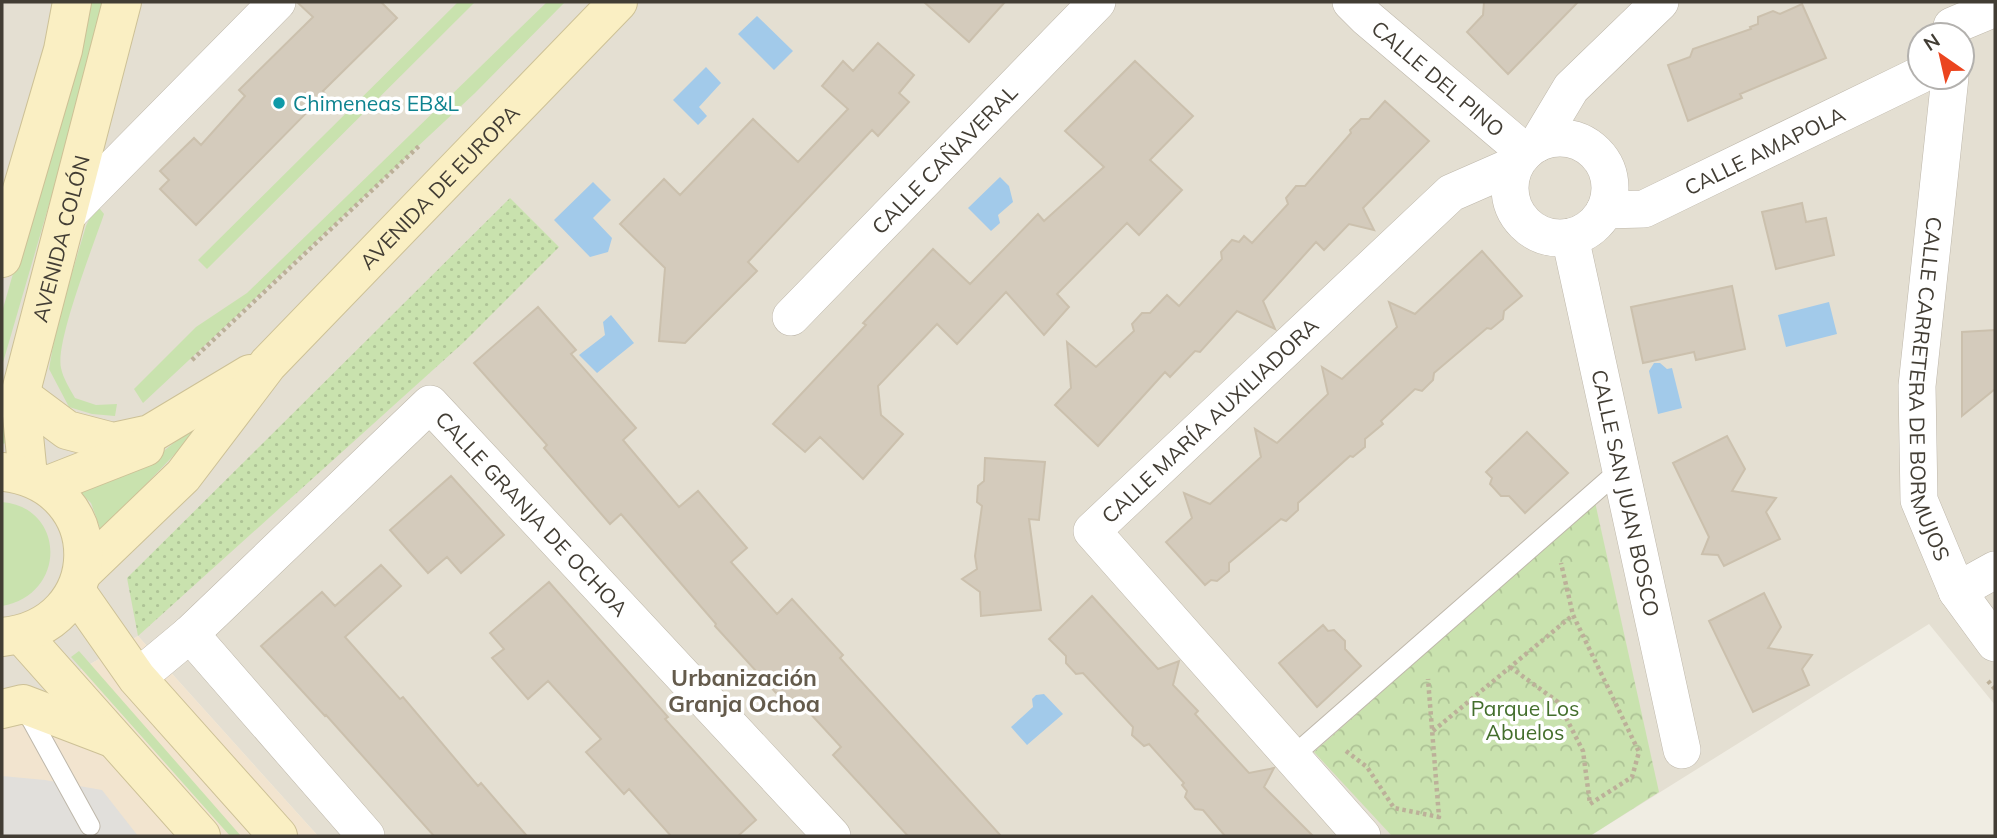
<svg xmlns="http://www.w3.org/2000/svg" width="1997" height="838" viewBox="0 0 1997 838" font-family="Mulish,sans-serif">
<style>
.residential{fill:#e4dfd2;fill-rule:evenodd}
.commercial{fill:#f2e4cf}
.grass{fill:#c9e2ae}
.forest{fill:url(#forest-crowns)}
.garden{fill:url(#garden-dots)}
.parking{fill:#e1dfdb}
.water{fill:#a2caea}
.building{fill:#d4cbbc;stroke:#cbc0ad;stroke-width:2}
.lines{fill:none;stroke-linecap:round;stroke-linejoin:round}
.service-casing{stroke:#beb7aa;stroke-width:21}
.minor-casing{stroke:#beb7aa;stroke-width:38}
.secondary-casing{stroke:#cdc196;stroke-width:40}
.path{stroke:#bcb099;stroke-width:4.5;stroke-dasharray:3.5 3.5;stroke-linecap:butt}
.service{stroke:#fff;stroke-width:19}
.minor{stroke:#fff;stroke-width:37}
.secondary{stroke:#faefc3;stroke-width:38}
.culture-dot{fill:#0f9aa8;stroke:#fff;stroke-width:2.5}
.labels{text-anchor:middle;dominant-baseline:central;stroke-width:7;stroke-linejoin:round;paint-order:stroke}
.street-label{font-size:21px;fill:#423d34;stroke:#fff}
.culture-label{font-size:21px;fill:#0d838f;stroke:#fff;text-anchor:start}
.park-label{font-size:21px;fill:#436e2c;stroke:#fff}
.neighbourhood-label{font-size:23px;font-weight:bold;fill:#645b4c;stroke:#fff}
</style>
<defs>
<pattern id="forest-crowns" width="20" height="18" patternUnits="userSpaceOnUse" patternTransform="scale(1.75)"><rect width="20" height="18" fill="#c9e2ae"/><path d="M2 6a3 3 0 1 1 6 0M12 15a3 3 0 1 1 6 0" fill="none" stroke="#aec396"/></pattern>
<pattern id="garden-dots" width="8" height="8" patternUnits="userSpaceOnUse" patternTransform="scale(1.75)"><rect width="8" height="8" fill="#c9e2ae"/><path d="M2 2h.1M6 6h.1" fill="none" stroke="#aec396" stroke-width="1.8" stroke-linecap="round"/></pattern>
</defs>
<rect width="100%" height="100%" fill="#f0ede3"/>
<path class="residential" d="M2,2H1995V705L1929,624L1590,836H318L138,636L2,716ZM1920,35H1962V77H1920Z"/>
<path class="commercial" d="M138,636L318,836H2V716Z"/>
<path class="grass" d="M91,2H108L2,366L6,443L2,444V312Z
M458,2H475L207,269L198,260Z
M547,2H565L475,93L143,403L134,389L196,327L247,293Z
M96,204L104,214C94,244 55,342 61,368C63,378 70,389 75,398L96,405L117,404L115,416L92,414L69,407L49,369L57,323L86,226Z
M223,404L101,531L91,503L77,489L151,461Z
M2,502C65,507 68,594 2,606Z
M79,651L241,836H230L71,657Z"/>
<path class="forest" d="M1595,502L1659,792L1590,836H1392L1314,752Z"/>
<path class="garden" d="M510,198L559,247L464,342L138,636L127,578Z"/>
<path class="parking" d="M2,776L45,780L102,790L138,836H2Z"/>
<path class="water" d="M757,16L793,51L774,70L738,34Z
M706,67L721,83L699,107L707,116L698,125L673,100Z
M1000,177L1009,186L1013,202L998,215L1000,223L991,231L968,208Z
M593,182L611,200L593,218L612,238L608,252L590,257L554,220Z
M1829,302L1837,334L1786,347L1778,315Z
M611,315L634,343L597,373L579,355L605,335L603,322Z
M1654,363H1660L1667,369L1672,368L1682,408L1658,414L1649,371Z
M1044,694L1063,714L1027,745L1011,727L1033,707L1032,699L1036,695Z"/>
<path class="building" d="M297,2H381L397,18L323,91L325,94L196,225L160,189L169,180L160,171L194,138L201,145L245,96L239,90L313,17Z
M924,2H1005L969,42Z
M1484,2H1578L1508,74L1467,32L1483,15Z
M1802,4L1826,58L1740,94L1742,98L1688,121L1668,65L1690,57L1693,49L1751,29L1750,27L1758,24V17L1773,11L1780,14Z
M878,43L914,75L899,93L909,102L878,136L872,130L748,262L757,271L685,343L659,341L665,268L620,224L664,179L680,195L753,119L798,162L848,109L822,86L843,61L853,71Z
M1135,61L1193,116L1150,160L1182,190L1139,235L1127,223L1057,294L1069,307L1044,335L1006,292L957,344L937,324L878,386L881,415L903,434L863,479L820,437L805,452L773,424L866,325L863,323L933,249L970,284L1038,214L1044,221L1104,167L1065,131Z
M1385,101L1429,141L1363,208L1374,230L1349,224L1324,250L1316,242L1263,301L1275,329L1237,311L1200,352L1195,351L1170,377L1165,372L1098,446L1055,405L1071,388L1067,342L1096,367L1134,331L1132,324L1142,313H1150L1167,295L1179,306L1222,259L1221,252L1232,240L1239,242L1244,236L1252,243L1288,204L1286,198L1296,186H1305L1351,133L1350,130L1361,119H1369Z
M1802,203L1806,222L1826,218L1834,255L1776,269L1762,212Z
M1482,251L1522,296L1504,311L1503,319L1491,329L1487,328L1434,373L1433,380L1422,391L1415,389L1381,421L1383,424L1365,439V447L1353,457L1350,456L1298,503V510L1286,521L1281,519L1229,563V571L1217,581L1211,580L1205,585L1166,542L1192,518L1184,493L1210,504L1261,457L1255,429L1277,443L1328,394L1322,367L1342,379L1397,327L1389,302L1415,314Z
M1732,286L1745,349L1696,360L1694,352L1643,363L1631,307Z
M538,307L576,350L571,354L636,428L623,440L679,507L698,491L747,548L731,562L777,614L792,599L843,655L840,658L1001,836H908L833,755L841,747L796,698L788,706L715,626L716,624L621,514L610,524L544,448L547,445L474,363Z
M1995,330V389L1962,416V332Z
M1527,432L1568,473L1525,513L1509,496H1501L1490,484L1492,478L1486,472Z
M1727,436L1745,469L1732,491L1776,498L1766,512L1780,539L1724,566L1718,555L1702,554L1709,537L1673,463Z
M985,458L1045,462L1039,520L1029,519L1041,610L981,616L980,592L962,579L977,569L975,556L982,506L977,502L978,486L984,481Z
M451,476L504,535L461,573L447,557L428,573L390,530Z
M381,565L401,586L345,637L400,699L403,697L478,786L481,783L527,836H434L326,715L325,716L261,646L322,592L335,606Z
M549,582L668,717L665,719L756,820L738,836H671L629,789L624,794L586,752L601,739L548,681L528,699L492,658L504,649L490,633Z
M1764,593L1781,627L1768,648L1812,655L1802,669L1809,685L1753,712L1709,621Z
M1092,596L1158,669L1179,661L1173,685L1198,711L1195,714L1249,773L1274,768L1264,787L1313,836H1225L1203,810L1195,809L1185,797L1187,791L1182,785L1184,783L1149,744L1144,746L1132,735L1133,727L1083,673L1076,674L1066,663V656L1049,639Z
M1323,625L1328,631L1334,630L1345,641V649L1361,666L1317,707L1279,663Z"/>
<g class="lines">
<g class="service-casing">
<path id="service" d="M25,708L90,826
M1292,757L1621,469"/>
</g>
<g class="minor-casing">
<g id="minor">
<path id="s1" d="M1351,2L1367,18L1525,152"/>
<path d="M1952,26L1995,8"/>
<path id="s2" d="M1950,77L1917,386L1919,500L1957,591L1995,643"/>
<circle cx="1560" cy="188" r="50"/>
<path d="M1538,143L1571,88L1660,2"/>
<path id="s3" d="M1605,210L1644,209L1920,75"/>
<path d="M68,214L277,2"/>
<path id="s4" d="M1570,237L1682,750"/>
<path id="s5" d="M791,317L1097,2"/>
<path d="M1957,591L1995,570"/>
<path d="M190,634L366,836"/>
<path id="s6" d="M137,678L190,634L430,404L832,836"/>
<path id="s7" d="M1362,836L1092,531L1451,193L1515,165"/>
</g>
</g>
<g class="secondary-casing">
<g id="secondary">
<path d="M2,258L63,50L72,2"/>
<path d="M20,395L67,430L113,442L150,434L250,374"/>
<path id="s8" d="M28,476L20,395L122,2"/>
<path d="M48,485L145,447"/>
<path id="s9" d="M82,573L183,476L268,364L618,2"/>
<path d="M76,591L137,678L278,836"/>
<path d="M22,635L201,836"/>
<path d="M2,637C109,627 111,485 4,472"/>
<path d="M2,709L23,704L112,738"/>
</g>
</g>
<path class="path" d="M192,360L420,145
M1510,667L1558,702L1583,751L1590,804L1632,777L1639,752L1573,615L1561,563
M1988,681L1995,689
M1433,731L1573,615
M1346,751L1367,767L1394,808L1439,817L1428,679"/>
<use href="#service" class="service"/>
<use href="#minor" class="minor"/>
<use href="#secondary" class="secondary"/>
</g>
<circle class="culture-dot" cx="279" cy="103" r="7"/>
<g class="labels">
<g class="street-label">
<text stroke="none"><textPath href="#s1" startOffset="116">CALLE DEL PINO</textPath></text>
<text stroke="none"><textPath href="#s3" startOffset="173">CALLE AMAPOLA</textPath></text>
<text stroke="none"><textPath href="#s5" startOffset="220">CALLE CAÑAVERAL</textPath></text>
<text stroke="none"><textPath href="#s9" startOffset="527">AVENIDA DE EUROPA</textPath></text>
<text stroke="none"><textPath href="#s8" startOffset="243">AVENIDA COLÓN</textPath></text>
<text stroke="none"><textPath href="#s2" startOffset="315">CALLE CARRETERA DE BORMUJOS</textPath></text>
<text stroke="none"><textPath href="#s7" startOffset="569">CALLE MARÍA AUXILIADORA</textPath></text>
<text stroke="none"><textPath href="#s4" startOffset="262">CALLE SAN JUAN BOSCO</textPath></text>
<text stroke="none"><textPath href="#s6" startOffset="551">CALLE GRANJA DE OCHOA</textPath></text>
</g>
<g class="culture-label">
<text x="293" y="103">Chimeneas EB&amp;L</text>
</g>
<g class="park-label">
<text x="1525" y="708">Parque Los<tspan x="1525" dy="24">Abuelos</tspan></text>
</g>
<g class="neighbourhood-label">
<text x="744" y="677">Urbanización<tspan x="744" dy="26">Granja Ochoa</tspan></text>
</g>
</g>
<rect width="1997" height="838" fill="none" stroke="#423d34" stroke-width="7"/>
<g transform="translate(1941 56) rotate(326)"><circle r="33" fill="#ffffff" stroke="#b3b1ae" stroke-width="2"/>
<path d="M0-5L12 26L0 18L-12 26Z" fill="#eb451f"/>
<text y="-10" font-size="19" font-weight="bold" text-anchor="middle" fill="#423d34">N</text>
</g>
</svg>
